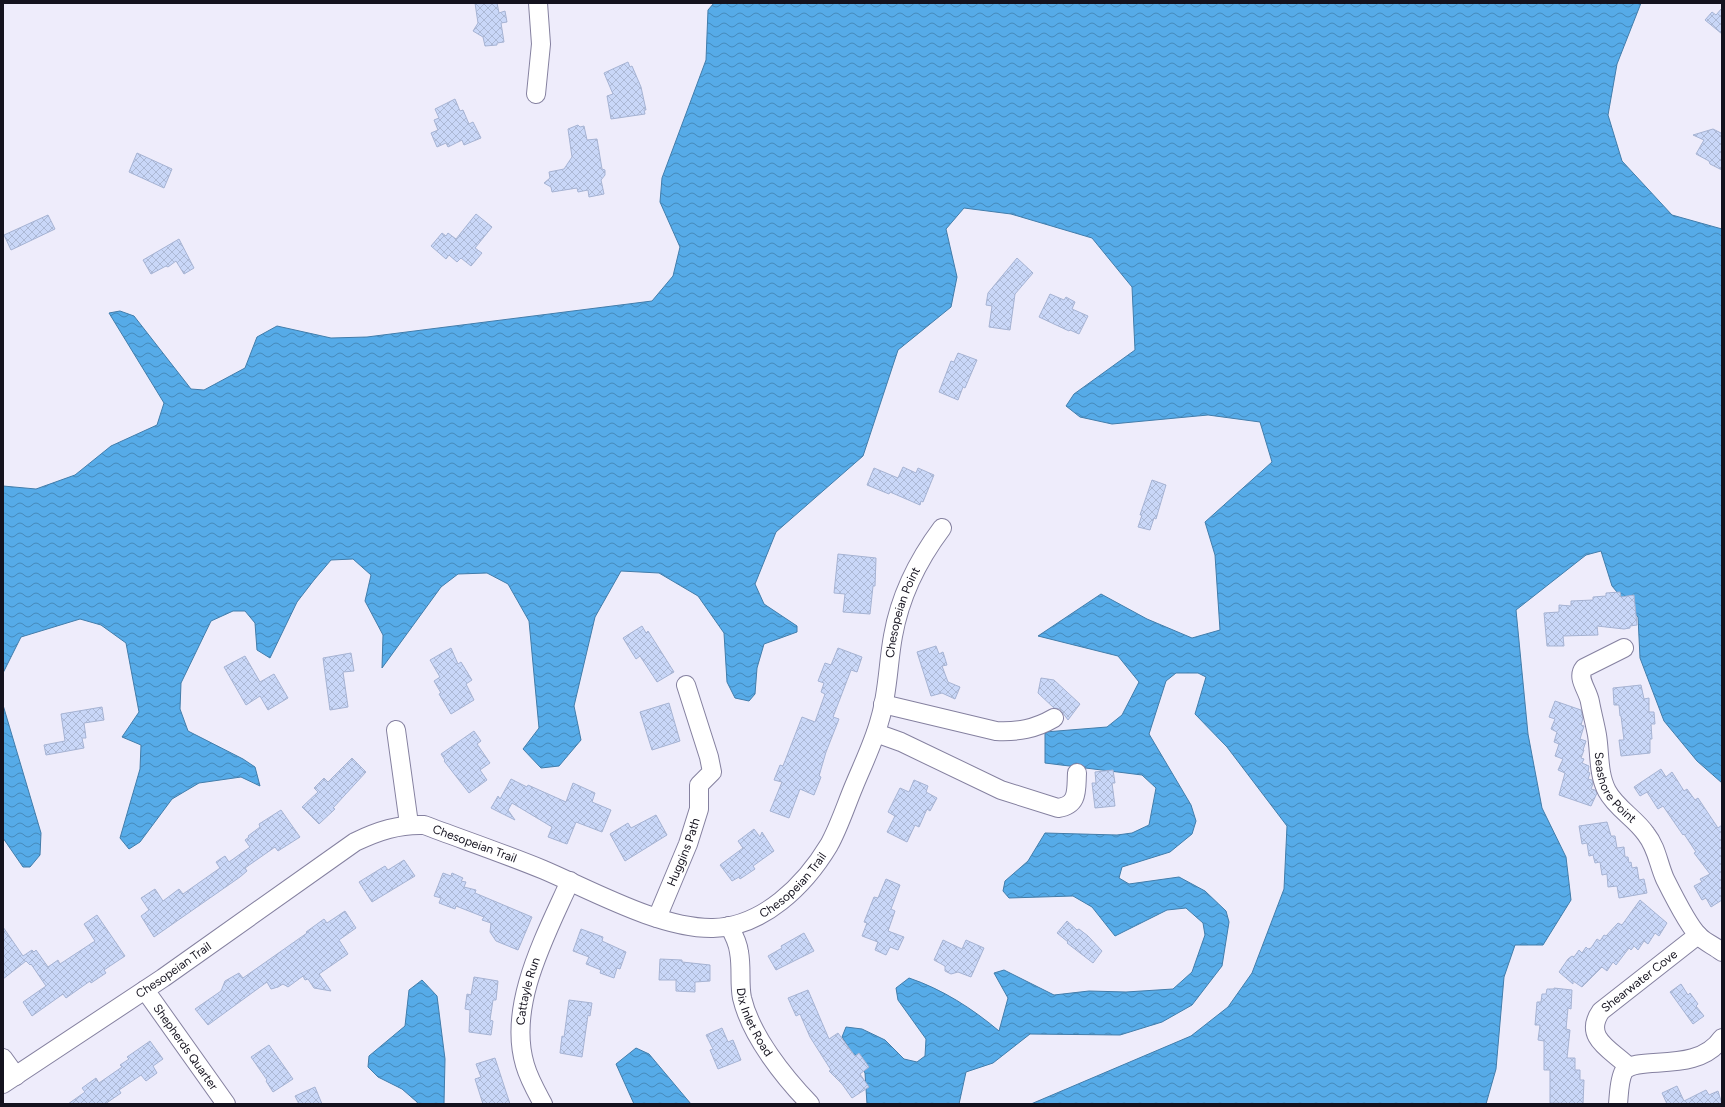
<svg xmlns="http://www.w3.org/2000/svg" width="1725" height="1107" viewBox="0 0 1725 1107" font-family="Figtree,sans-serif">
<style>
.water{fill:url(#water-waves);stroke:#427dab}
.building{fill:url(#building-cross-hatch);stroke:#a6b3d3}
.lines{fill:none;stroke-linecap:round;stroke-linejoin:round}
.minor-casing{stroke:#8581a0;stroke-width:20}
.minor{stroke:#fff;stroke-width:18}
.labels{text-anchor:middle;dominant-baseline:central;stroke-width:3.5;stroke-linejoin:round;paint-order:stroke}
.street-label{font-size:12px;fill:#14121e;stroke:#fcfcfc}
</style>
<defs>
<pattern id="water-waves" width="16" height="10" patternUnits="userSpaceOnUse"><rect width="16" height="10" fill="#56abe8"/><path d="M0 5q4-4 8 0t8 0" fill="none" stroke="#468abb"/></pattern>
<pattern id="building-cross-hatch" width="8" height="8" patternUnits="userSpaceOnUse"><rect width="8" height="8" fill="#c9d7f8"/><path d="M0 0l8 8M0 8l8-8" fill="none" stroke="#acb8d4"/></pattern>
</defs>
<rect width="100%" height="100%" fill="#eeecfb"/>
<path class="water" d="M714,3H1641L1617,64L1608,115L1622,161L1672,215L1722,229V783L1697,761L1664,721L1640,658L1638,617L1612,586L1601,551L1586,555L1516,610L1528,734L1542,808L1566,857L1571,900L1543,945H1515L1504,977L1496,1069L1486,1104H1031L1191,1036L1228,1007L1252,973L1284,889L1287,826L1227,747L1195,714L1206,677L1198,673H1176L1166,681L1149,734L1191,805L1196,821L1192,834L1170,852L1122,867L1119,878L1129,884L1179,877L1205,891L1226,911L1229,922L1222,966L1192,1005L1162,1022L1120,1035L1030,1034L993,1063L966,1072L959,1104H867L865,1073L842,1037L846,1027L862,1029L885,1040L904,1059L917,1062L925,1056L926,1039L898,1000L896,988L909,978C942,989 973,1009 999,1031L1008,998L994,973L1004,970L1054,995L1089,991L1126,992L1173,989L1192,972L1205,935L1203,923L1186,908L1167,910L1115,936L1092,907L1073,896L1009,898L1003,891L1005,881L1028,861L1045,833L1117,835L1132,833L1149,825L1156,788L1142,775L1045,763V732L1107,727L1122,715L1139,682L1118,656L1038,636L1101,594L1147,619L1192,638L1220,630L1215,555L1205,522L1272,462L1260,422L1208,415L1112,424L1080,417L1066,406L1074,394L1135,350L1132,287L1092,238L1011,214L964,208L946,229L957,277L951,307L898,350L863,456L776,532L755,584L764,604L797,626V632L764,644L757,668L755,694L749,701L735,698L727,682L724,633L698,596L659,573L621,571L595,617L574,706L581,740L559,766L541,768L523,749L539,728L529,621L508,584L487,573L458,574L441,587L382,668L383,635L365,601L371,575L353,559L331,560L314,580L297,602L270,658L257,650L255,623L245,611H233L211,621L181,683L180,709L188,731L243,759L255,767L260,786L241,777L199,783L172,799L140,842L129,849L120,838L140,769L141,745L122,737L139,712L126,643L101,625L80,619L21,637L3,673V486L36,489L75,475L111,446L157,425L164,403L109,313L120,311L134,316L191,389L204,390L245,368L257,337L277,326L331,338L367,337L652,301L673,276L680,247L660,202L662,178L706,60L708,10Z
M3,705L41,833L40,855L30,867H23L3,838Z
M422,980L437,996L445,1059L444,1104H418L417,1102L402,1089L378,1077L368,1067L369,1056L405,1026L409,990Z
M636,1048L649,1054L691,1104H634L616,1064Z"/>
<path class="building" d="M475,3H497L499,13L505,11L507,22L501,23L504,42L497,43V45L485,46L483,37L473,31L478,23Z
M1722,8V34L1705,20L1712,12L1716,15Z
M628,62L630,67L632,66L641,87L646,110H644L645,114L611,119L607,96L613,94L604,73Z
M455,99L460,111L463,110L469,124L473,122L481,138L464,145L462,140L448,147L446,143L437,147L431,133L438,130L434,120L439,118L435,109Z
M578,125L580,127L584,126L587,140L597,139L602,169L605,170V175L601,180L604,194L589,197L588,190L578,192L577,188L552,192L551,187L544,183L550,178L549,172L564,169L572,157L568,129Z
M1713,129L1721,133L1722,137V170L1710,164L1709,161L1696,154L1704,140L1693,135Z
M137,153L172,169L164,188L129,172Z
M476,214L492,227L475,248L482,253L471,266L461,258L457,262L449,255L446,259L431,246L442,233L446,236L448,233L456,239Z
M48,215L55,229L11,250L4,235Z
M179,239L194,268L184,274L176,261L168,267L166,266L151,274L143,260Z
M1017,258L1033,273L1015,294L1010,330L989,327L992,306L986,305L988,293Z
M1050,294L1064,300L1066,297L1075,302L1072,309L1088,316L1079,334L1070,330L1069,331L1039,317Z
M958,353L977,360L965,388L963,387L958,400L939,392L951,361L954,362Z
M903,467L916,473L918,468L934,475L923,502L921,501L920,505L890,492L889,494L867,485L874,468L898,478Z
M1152,480L1166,485L1156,519L1154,518L1150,530L1138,527L1142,515H1140Z
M838,554L876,558L875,586H873L870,614L843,612L845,594L834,593Z
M1620,592L1621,597L1634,595L1637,625L1630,626V628L1624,629L1597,626L1598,635L1563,636L1564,646H1547L1544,613L1559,612V605L1571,606V601L1593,600V597L1606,596V593Z
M642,626L646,633L648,631L674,672L657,682L640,656L636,659L623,638Z
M936,646L939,654L943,652L947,665L942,666L948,682L960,687L955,699L942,693L931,696L917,652Z
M451,648L458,664L461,662L472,680L466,684L474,700L451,714L439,694L441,693L434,681L440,677L430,660Z
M838,648L862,657L857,672L851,670L833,717L839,719L826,752L819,776L821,777L814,795L800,789L789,818L770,811L782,782L774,780L780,765L783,766L802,717L815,722L825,694L821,692L824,683L818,681L825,663L831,665Z
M351,653L354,671L343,672L348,707L330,710L323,658Z
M245,656L260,682L274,674L288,698L268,710L260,696L246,705L224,667Z
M1041,678L1054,680L1080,704L1068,720L1060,709L1054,708L1038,693Z
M1641,685L1644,699L1649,698V712H1654L1655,724H1651L1652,739H1650V753L1621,756L1619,740H1624L1621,716H1620L1619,705H1614L1613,688Z
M1555,701L1581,710L1583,718L1581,725L1584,726L1580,739L1586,741L1583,750H1584L1581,758L1584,759L1582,763L1589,766L1588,772L1590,773L1588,779L1592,780L1593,784L1591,789L1595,790L1597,793L1591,806L1559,795L1565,773L1558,770L1563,759L1555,756L1559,744L1554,742L1557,732L1551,729L1555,719L1549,717Z
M669,703L680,741L652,750L640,712Z
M102,707L104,720L84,723L86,738H82L84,748L46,755L44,745L65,741L61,714Z
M474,731L481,741L477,744L490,763L480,770L487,780L469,793L444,761L445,760L441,754Z
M352,758L366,772L333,808L335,809L319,824L302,807L318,792L314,788L324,778L328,782Z
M1661,769L1666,777L1672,772L1684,791L1687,789L1695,800L1698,798L1718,828L1722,825V900L1711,907L1706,898L1702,900L1694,886L1702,882L1700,879L1710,874L1694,853L1696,852L1684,834L1683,835L1663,806L1658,809L1647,792L1640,796L1634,787Z
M1113,770L1115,783H1112L1115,806L1095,808L1092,783H1096L1095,772Z
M511,779L527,787L528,785L566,802L573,783L595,793L592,802L611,810L602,832L576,822L567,844L548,837L552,827L512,803L508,810L515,820L491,808L498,796L500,799Z
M914,780L928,786L926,792L937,798L930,811L927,809L919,827L915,825L907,842L887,832L895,816L888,812L900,788L909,792Z
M281,810L300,837L278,851L275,847L245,868L247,871L240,877L154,937L141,916L149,910L141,898L155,889L163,901L179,889L183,894L220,868L216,862L225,856L229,862L250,847L245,840L249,837L248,836L260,827L259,824Z
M656,815L667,835L625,861L610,834L628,823L631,828Z
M1607,822L1611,836H1615L1617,848L1624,847L1625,857H1628L1629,863L1631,862L1632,868L1637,867L1639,880L1644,879L1647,893L1619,898L1617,886L1608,887L1607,874L1602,875L1600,862L1595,863L1593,855L1589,856L1587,843L1582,844L1579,826Z
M754,829L760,837L762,832L774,851L753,866L755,869L740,879L739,877L732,881L720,865L743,848L738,841Z
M404,860L415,876L372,902L359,882L385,866L388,870Z
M443,873L451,876L452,873L463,878L461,881L466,882L464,887L476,890L475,893L532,917L518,950L496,941L490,932L491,923L482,920L484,917L456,906L455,909L439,903L441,898L434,896Z
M886,879L900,885L891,909L895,911L888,931L904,937L898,950L890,947L886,955L875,950L878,942L862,936L867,923L864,922L874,897L878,898Z
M1640,900L1667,923L1659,936L1655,933L1648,944L1644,941L1638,950L1634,946L1631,950L1629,948L1616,965L1613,962L1607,971L1602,967L1582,987L1573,981V984L1559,972L1568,959L1572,956L1574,957L1579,950L1582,953L1586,947L1588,949L1591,948L1597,939L1600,941L1604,935L1606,936L1618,923L1622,925Z
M345,911L356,928L339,940L348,954L319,974L331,991L314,988L308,979L305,980L303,976L288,987L283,984L278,987L271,989L267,982L208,1025L195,1009L221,991L225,981L239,973L243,978L307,933L306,932L324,919L327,923Z
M97,915L125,956L104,970L106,973L91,983L90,981L66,998L63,994L32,1016L23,1002L46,986L31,964L30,965L26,961L3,979V927L23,956L32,950L34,952L36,950L48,967L58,960L60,964L95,941L84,924Z
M1067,921L1077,930L1079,929L1088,936L1102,951L1093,963L1067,943L1068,942L1057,933Z
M581,929L603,937L602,941L626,952L620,969L617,968L614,978L600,973L601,970L586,964L589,957L573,951Z
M804,933L814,951L776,970L768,956L782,948L781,946Z
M943,940L962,949L966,940L984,948L971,977L958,972L951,974L945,971V966L934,960Z
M660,959L682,960V962L710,965V981L695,982V992L676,991V980H659Z
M474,977L498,981L496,1000H493L490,1020L493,1021L491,1035L469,1032L470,1010L465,1009L467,994L471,995Z
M1681,984L1688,995L1690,993L1698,1004L1696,1006L1704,1016L1693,1024L1670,992Z
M1554,988L1572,990L1571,1009L1568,1008L1566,1029L1570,1030L1567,1058H1575V1070H1580V1080H1584L1583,1104L1550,1103V1070H1544V1041L1538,1040L1540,1025H1535L1537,1002H1541L1542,994H1546L1547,989H1554Z
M808,990L829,1039L838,1033L855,1056L859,1053L869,1067L860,1074L869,1087L852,1098L842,1084L829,1071L831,1070L810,1037L800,1014L796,1016L788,998Z
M569,1000L592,1003L590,1016L588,1015L582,1057L560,1053L562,1036L564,1037Z
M722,1028L728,1042L733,1040L741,1060L718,1069L710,1050L713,1049L706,1035Z
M150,1041L163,1059L153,1066L157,1073L146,1081L141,1075L119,1090L121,1093L105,1104H68L85,1092L82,1088L96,1078L99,1083L122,1067L120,1065L129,1059L127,1057Z
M269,1045L293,1079L273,1092L266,1081L267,1080L251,1057Z
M495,1058L510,1104H483L475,1079L481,1077L476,1064Z
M1677,1086L1684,1101L1706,1090L1709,1095L1718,1091L1722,1104H1667L1662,1093Z
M315,1087L322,1104H299L295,1096Z"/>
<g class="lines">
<g class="minor-casing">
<g id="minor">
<path d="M536,94L541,44L538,3"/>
<path id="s1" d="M1624,648L1584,668C1576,678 1588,690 1590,702C1592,713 1595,724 1597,735C1600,753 1598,774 1607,791C1616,808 1635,818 1646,834C1657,848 1658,863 1665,879C1671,891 1690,928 1699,936C1706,943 1715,946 1722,952"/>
<path d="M883,704L996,731C1018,732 1035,729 1054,718"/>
<path d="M396,730L409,824"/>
<path d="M876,733L901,742L1001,790L1058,808C1079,805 1076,790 1077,773"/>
<path id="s2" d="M657,918L688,844L699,809V785L712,772L709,757L686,685"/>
<path id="s3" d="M729,926C734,935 738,943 739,952C742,968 739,983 742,998C751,1036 784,1077 810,1104"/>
<path id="s4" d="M145,990L226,1104"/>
<path d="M3,1058L16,1076"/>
<path id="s5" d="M1629,1067C1612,1050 1582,1038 1601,1011L1698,935"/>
<path id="s6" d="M3,1084L163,978L355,842C378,831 399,824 424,825C464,840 505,854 544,870C593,891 661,929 713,928C763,927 805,885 829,845C839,827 846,805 854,786C863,764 874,742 880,719C888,693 888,663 893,636C900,596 918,560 942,528"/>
<path id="s7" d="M543,1104C536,1091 529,1079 525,1065C507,1005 546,935 570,881"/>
<path d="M1618,1104C1619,1095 1619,1079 1624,1071C1637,1054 1697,1075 1722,1038"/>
</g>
</g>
<use href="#minor" class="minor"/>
</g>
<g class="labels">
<g class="street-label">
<text stroke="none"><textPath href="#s6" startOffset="1201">Chesopeian Point</textPath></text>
<text stroke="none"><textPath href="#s1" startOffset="172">Seashore Point</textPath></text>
<text stroke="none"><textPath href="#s6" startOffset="553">Chesopeian Trail</textPath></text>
<text stroke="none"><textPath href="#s2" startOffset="71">Huggins Path</textPath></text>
<text stroke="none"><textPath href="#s6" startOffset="901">Chesopeian Trail</textPath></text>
<text stroke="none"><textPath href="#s6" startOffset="205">Chesopeian Trail</textPath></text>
<text stroke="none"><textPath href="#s5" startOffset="120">Shearwater Cove</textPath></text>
<text stroke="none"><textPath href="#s7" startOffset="118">Cattayle Run</textPath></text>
<text stroke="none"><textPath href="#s3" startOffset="101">Dix Inlet Road</textPath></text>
<text stroke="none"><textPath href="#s4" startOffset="70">Shepherds Quarter</textPath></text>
</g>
</g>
<rect width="1725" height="1107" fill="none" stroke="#14121e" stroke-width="8"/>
</svg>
